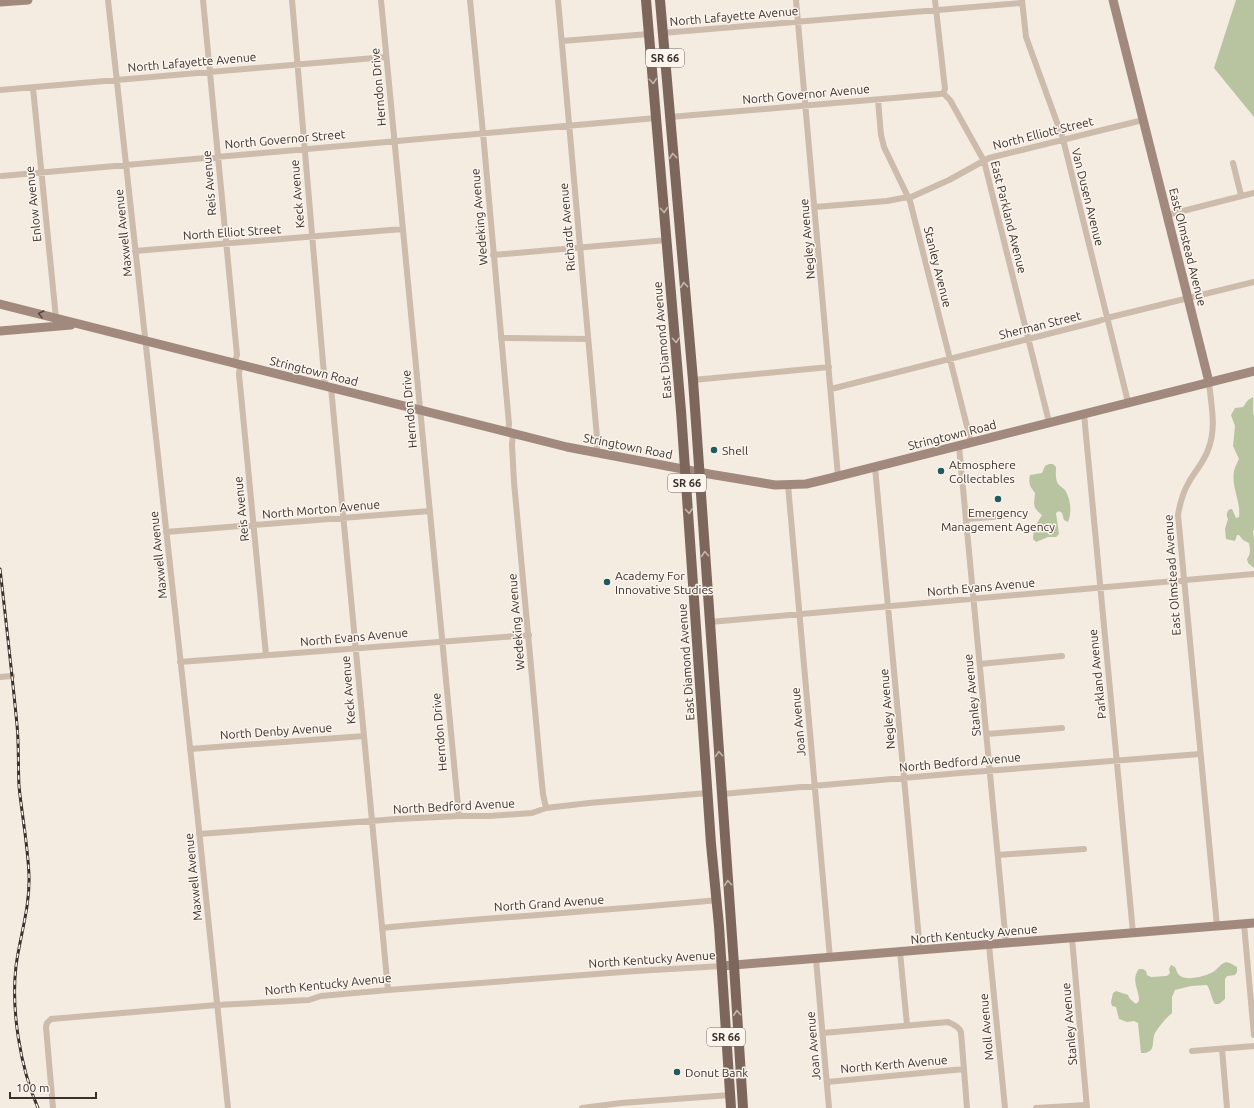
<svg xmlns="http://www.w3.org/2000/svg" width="1254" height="1108" viewBox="0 0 1254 1108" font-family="Ubuntu,sans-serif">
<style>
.green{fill:#b8c4a0}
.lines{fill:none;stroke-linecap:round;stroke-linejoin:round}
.street{stroke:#cdbbac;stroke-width:6}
.secondary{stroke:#a18a7d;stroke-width:9}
.primary{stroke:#7d675c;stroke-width:10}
.rail-casing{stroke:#3b302b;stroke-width:3}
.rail{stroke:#fbf5ee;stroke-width:1.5;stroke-dasharray:4.5;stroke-linecap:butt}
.oneway{stroke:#c2b5ac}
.oneway2{stroke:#544640}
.poi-dot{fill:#1f5a5e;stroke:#fbf5ee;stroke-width:1.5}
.labels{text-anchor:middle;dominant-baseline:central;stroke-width:3;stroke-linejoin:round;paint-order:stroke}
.shield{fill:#fbf5ee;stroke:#756b66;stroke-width:1}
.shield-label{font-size:11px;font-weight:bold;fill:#3b302b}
.street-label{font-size:12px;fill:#3b302b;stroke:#fbf5ee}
.poi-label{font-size:12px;fill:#3b302b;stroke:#fbf5ee;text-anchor:start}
</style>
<rect width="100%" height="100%" fill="#f4ebe1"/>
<path class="green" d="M1236,0H1254V117L1214,68Z
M1253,397C1254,403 1252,410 1254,416V530L1253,531L1254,540V568L1248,563L1247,559C1251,554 1250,549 1249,543L1243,540L1239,535H1237L1235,541L1226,539L1225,529L1228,519C1226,515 1226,512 1230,509H1232L1236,518L1239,517C1241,501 1231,487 1234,471C1235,467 1237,463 1239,459L1233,446L1235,426L1231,415L1235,408L1243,407L1248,400Z
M1049,464H1053L1056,467C1056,472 1055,479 1058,484C1060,486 1063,488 1065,490C1071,500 1072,512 1068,522L1064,520L1062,513L1059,511L1056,513L1059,534L1056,537H1048L1036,542L1033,539L1034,528L1042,515C1032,507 1034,505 1035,493C1030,487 1028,483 1030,475L1042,473L1045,466Z
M1226,962L1230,963L1237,967V972L1235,975L1227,976L1225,979V999L1219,1004H1215C1211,999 1211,991 1207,985L1191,986L1175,990L1172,997V1013C1165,1019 1160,1025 1155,1033C1151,1041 1157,1054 1141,1053L1138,1023L1134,1021L1127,1022L1119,1019L1116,1007L1112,1006L1111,1002L1113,993L1116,991L1128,995L1130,999L1136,1004L1139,1001C1140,991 1130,980 1139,969H1143L1146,971L1147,975L1151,977L1167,976L1170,973L1169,969L1171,965L1175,967C1176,969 1177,973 1179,975C1186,982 1206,976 1213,972C1218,969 1220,964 1226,962Z"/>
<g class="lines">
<path class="street" d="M108,0L197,811L228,1108
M203,0L237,355L234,363
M292,0L325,386
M381,0L459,816
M470,0L483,133L509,424L508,432
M558,0L597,437V449L594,452
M796,0L838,476
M935,0L945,89L943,93
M1022,0L1026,37L1063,139L1128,402
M662,33L1022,3
M562,41L649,34
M33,88L56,318
M0,90L386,57
M943,93L950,100L984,161L1049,422
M878,100L881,135L884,147L910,201L971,442
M670,117L940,94L943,93
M1233,163L1241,195
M2,176L656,118
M909,198L949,180L989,158L1143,120
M815,207L887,201L908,197
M1167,215L1254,193
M135,251L403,229
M493,255L667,240
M501,338L588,339
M244,365L240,366L239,374L266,655
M693,380L829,367
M1209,382C1211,405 1217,428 1208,450C1204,462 1195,471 1189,482C1183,492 1180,503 1178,515L1217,926
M331,387L388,990
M831,389L1099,321L1107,318L1254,282
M1084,414L1133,933
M513,433L512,445L514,482L540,764L543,794L546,808
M959,446L1006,943
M875,467L920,950
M788,485L830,958
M967,519L1016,515
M166,532L430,511
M710,622L1254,574
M180,662L529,635
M980,664L1062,656
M0,677L12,676
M987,734L1062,728
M190,749L364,736
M722,794L960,773L1200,754
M199,834L397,819L459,816H489L532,813L546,808L589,803L708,793
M998,855L1084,849
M1244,924L1254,1035
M382,928C493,917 605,911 717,900
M1072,938L1087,1108
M989,945L1005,1108
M900,952L907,1025
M816,959L829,1108
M823,1033L948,1022C953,1024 959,1027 961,1032L967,1108
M1222,1049L1227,1108
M1192,1051L1254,1046
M827,1082L964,1069
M53,1108L46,1027L47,1023L51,1019L217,1005L309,1000L321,996L388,990L636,971L722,966
M582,1108L621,1103L730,1095
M1036,1108L1086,1105"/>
<path class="secondary" d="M1113,0L1209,382
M0,2L28,0
M0,304L567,447L709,474L775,485L806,484L823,480L1254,371
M0,331L71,325
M722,966L1254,923"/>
<path class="primary" d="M646,0L681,411L711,844L719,926L731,1108
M660,0L693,380L734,965L743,1108"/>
<g class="rail-casing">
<path id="rail" d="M0,569C6,621 12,673 17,725C19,745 18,766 19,786C22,816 28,846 29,876C30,907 20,936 16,966C11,1010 20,1067 38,1108"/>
</g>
<use href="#rail" class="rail"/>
</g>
<defs><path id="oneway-chevron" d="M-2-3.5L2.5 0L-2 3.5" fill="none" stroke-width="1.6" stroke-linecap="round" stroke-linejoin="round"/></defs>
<g class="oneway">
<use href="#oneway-chevron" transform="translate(653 81) rotate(85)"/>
<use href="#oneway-chevron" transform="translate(673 156) rotate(-95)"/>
<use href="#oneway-chevron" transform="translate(664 210) rotate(85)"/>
<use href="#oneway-chevron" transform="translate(684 285) rotate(-95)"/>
<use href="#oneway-chevron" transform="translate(676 340) rotate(85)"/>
<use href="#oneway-chevron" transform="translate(689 511) rotate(86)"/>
<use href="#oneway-chevron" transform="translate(705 554) rotate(-94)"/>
<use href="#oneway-chevron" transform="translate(719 754) rotate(-94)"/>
<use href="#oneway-chevron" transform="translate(728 883) rotate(-95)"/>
<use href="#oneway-chevron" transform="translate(737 1013) rotate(-94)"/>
</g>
<use class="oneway2" href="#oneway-chevron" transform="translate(41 314) rotate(-166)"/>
<g class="poi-dot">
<circle cx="714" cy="450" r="4"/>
<circle cx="941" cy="471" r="4"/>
<circle cx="998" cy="499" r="4"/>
<circle cx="607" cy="582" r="4"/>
<circle cx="677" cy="1072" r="4"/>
</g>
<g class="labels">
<g class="shield">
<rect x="646" y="49" width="38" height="18" rx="3"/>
<rect x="668" y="474" width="38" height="18" rx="3"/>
<rect x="707" y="1028" width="38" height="18" rx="3"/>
</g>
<g class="shield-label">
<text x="665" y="58">SR 66</text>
<text x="687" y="483">SR 66</text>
<text x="726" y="1037">SR 66</text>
</g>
<g class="street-label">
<text transform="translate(734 16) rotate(-5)">North Lafayette Avenue</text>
<text transform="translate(192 62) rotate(-5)">North Lafayette Avenue</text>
<text transform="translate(378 87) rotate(-95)">Herndon Drive</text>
<text transform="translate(806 94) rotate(-5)">North Governor Avenue</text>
<text transform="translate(1043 133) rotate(-14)">North Elliott Street</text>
<text transform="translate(285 139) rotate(-5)">North Governor Street</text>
<text transform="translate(209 183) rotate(-95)">Reis Avenue</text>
<text transform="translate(297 194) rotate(-95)">Keck Avenue</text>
<text transform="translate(1088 197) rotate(76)">Van Dusen Avenue</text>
<text transform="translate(33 204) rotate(-96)">Enlow Avenue</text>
<text transform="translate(479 217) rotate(-95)">Wedeking Avenue</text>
<text transform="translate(1009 217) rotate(76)">East Parkland Avenue</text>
<text transform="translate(567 227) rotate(-95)">Richardt Avenue</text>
<text transform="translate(232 232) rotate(-4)">North Elliot Street</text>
<text transform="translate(123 233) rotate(-96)">Maxwell Avenue</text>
<text transform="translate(807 239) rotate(-95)">Negley Avenue</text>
<text transform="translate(1188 247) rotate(76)">East Olmstead Avenue</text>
<text transform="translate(938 267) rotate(76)">Stanley Avenue</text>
<text transform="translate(1040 325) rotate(-14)">Sherman Street</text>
<text transform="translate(662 340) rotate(-95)">East Diamond Avenue</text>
<text transform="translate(314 371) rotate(14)">Stringtown Road</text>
<text transform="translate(409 409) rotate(-95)">Herndon Drive</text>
<text transform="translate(952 435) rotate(-14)">Stringtown Road</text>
<text transform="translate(628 446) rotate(11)">Stringtown Road</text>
<text transform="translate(241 509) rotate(-96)">Reis Avenue</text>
<text transform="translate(321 509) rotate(-5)">North Morton Avenue</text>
<text transform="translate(158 555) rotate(-96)">Maxwell Avenue</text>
<text transform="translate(1172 575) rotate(-94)">East Olmstead Avenue</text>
<text transform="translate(981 587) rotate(-5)">North Evans Avenue</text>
<text transform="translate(516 622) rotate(-95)">Wedeking Avenue</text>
<text transform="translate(354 637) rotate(-5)">North Evans Avenue</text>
<text transform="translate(686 662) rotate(-94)">East Diamond Avenue</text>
<text transform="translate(1097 674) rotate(-96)">Parkland Avenue</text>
<text transform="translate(348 690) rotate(-95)">Keck Avenue</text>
<text transform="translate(972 695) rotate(-96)">Stanley Avenue</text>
<text transform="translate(887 709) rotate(-95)">Negley Avenue</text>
<text transform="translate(798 722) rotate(-95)">Joan Avenue</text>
<text transform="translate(276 731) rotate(-4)">North Denby Avenue</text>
<text transform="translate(439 732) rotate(-95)">Herndon Drive</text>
<text transform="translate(960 762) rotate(-5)">North Bedford Avenue</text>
<text transform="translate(454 806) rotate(-3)">North Bedford Avenue</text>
<text transform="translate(193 877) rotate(-96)">Maxwell Avenue</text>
<text transform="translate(549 903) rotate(-4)">North Grand Avenue</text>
<text transform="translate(974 934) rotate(-5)">North Kentucky Avenue</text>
<text transform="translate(652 959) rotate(-4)">North Kentucky Avenue</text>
<text transform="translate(328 984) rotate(-6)">North Kentucky Avenue</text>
<text transform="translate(1069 1024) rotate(-95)">Stanley Avenue</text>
<text transform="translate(986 1027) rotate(-95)">Moll Avenue</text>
<text transform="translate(813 1046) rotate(-95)">Joan Avenue</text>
<text transform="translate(894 1064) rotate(-5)">North Kerth Avenue</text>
</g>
<g class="poi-label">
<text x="722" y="450">Shell</text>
<text x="949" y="464">Atmosphere<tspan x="949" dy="14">Collectables</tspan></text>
<text x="998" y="512" text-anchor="middle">Emergency<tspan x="998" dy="14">Management Agency</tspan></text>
<text x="615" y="575">Academy For<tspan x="615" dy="14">Innovative Studies</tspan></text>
<text x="685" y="1072">Donut Bank</text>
</g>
</g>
<path d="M10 1092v6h86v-6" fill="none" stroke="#3b302b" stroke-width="2"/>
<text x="16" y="1092" font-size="12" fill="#3b302b" stroke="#fbf5ee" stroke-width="3" paint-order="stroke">100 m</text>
</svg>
